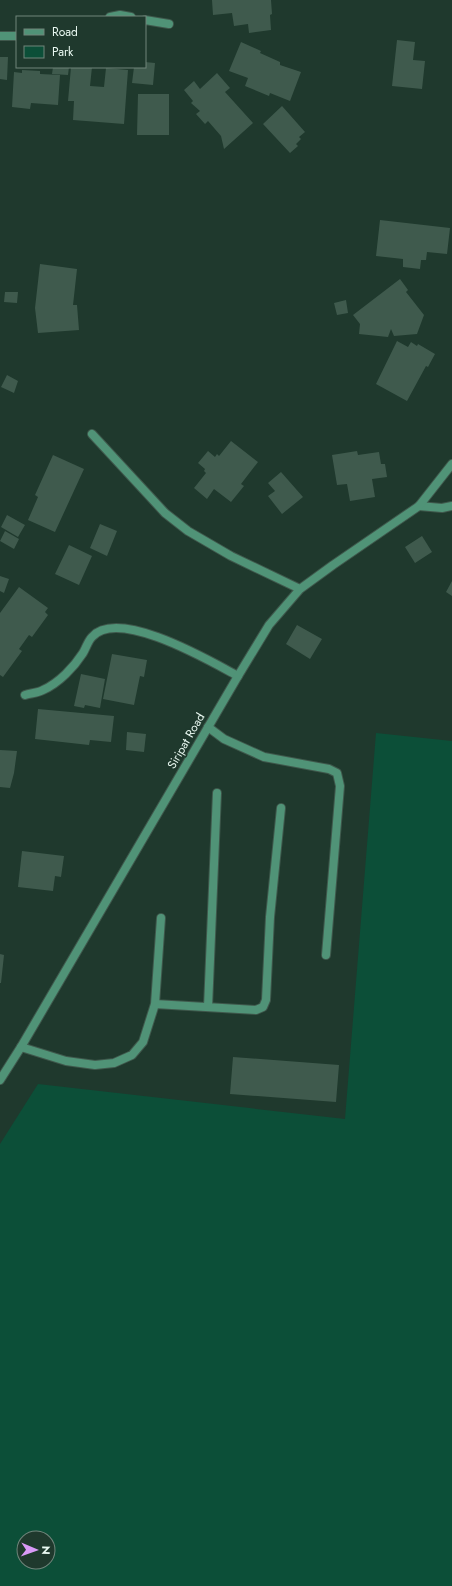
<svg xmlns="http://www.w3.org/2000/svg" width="452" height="1586" viewBox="0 0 452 1586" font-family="Jost,sans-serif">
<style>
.green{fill:#0c4f38;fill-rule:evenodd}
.building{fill:#3f5a4d}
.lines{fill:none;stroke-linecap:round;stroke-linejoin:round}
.service-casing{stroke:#3f584c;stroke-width:10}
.minor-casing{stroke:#3f584c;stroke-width:10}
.service{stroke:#509377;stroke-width:8}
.minor{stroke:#509377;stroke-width:8}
.labels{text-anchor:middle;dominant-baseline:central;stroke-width:3.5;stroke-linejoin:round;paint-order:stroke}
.street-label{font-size:12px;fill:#e9f8f1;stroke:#1f392d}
</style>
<rect width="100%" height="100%" fill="#1f392d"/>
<path class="green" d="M376,733L452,741V1586H0V1144L38,1084L345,1119ZM24,1538H48V1562H24Z"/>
<path class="building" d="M212,0H271L272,14L270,15L271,30L249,33L248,24L234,26L232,13L213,15Z
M397,40L415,42L413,60L425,61L422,89L392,86Z
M241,42L261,51L260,53L280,62V65L301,72L290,101L270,93L269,96L245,86L248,78L229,71Z
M0,57H8L7,80L0,79Z
M145,62L155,63L153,85L132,83L134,67H145Z
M53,67H69L68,75L52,74Z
M71,67H92L90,86L104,87L106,68L128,70L124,124L73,120L74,101H68Z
M22,70L40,71V74L60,75L58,105L31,103L30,109L12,107L14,72L22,73Z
M217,73L230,88L225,92L253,123L224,149L221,136L208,121L205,124L196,114L200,111L191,103L193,101L184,90L194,81L200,89Z
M138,94H169V135H137Z
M282,106L305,132L299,137L301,139L296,144L298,146L290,153L263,124Z
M380,220L450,228L447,254L427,252L426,260H421L420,269L403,267V259L376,256Z
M40,264L77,269L73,305H77L79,330L38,333L35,308Z
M400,279L408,290L406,292L424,315L417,334L394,336L391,329L388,337L359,334L360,324L353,315Z
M5,292H18L17,303L4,302Z
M346,300L348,313L337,315L334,303Z
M397,341L408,347L411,342L417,346L418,344L435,354L428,367L426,366L407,401L376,384Z
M7,375L18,381L14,393L1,387Z
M231,441L258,462L241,484L244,486L231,502L214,489L207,499L194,488L206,473L204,471L205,469L198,463L208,451L215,457L217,454L219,456Z
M357,451L358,455L379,452L381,464H385L387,477L372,479L375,497L350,501L347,484L337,485L332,455Z
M53,455L84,469L55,532L28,520L38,497L35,495Z
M281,472L303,497L282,514L268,496L275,491L268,483Z
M7,515L25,525L18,537L1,527Z
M100,524L117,531L107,556L90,548Z
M5,531L19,539L14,549L0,541Z
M422,536L432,552L415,563L405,547Z
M69,545L92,556L79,585L55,574Z
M0,576L9,579L4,593L0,591Z
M452,581V596L446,592Z
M19,587L48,608L45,612L48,615L32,637L29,635L19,649L22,651L3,677L0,675V613Z
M297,625L322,639L310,659L286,644Z
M112,654L147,660L144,677L140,676L134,705L103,699Z
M81,674L105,679L100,708L85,705L84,708L74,706Z
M38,709L114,716L111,742L90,740L89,745L35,739Z
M127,732L146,734L144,752L126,750Z
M0,750L17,751L14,773L10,788L0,787Z
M22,851L64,856L61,877L55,876L53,891L18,887Z
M0,954L4,955L1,983H0Z
M233,1057L339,1065L336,1102L230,1094Z"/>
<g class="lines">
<g class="service-casing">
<path id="service" d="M419,506L442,508L452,506
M25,695C31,693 38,693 43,690C59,683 74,667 83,653C86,648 88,641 92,637C118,607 210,661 238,676
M208,727L224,739L264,757L329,769L337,773L340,786L326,955
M155,1004L256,1010L263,1007L266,1000L270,917L281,808
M208,1007L217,793
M21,1047L66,1061L95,1065L114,1063L132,1055L143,1042L155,1004L161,918"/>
</g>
<g class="minor-casing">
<path id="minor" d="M110,17L120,15L131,17
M145,20L169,24
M0,36H17
M92,434L165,513L188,531L231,556L300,589
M0,1080L21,1047L238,676L269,625L300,589L333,565L419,506L452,464"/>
</g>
<use href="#service" class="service"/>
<use href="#minor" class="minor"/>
</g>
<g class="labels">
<g class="street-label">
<text transform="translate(186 741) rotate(-60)">Siripat Road</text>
</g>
</g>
<rect x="16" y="16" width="130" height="52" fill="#1f392d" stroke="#70857b"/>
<rect x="24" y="29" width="20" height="6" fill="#509377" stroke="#70857b"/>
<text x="52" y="36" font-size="12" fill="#e9f8f1">Road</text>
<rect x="24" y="46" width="20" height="12" fill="#0c4f38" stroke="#70857b"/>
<text x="52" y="56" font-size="12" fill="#e9f8f1">Park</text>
<g transform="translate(36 1550) rotate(92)"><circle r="19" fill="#1f392d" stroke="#70857b"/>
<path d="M0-3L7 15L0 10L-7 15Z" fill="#d99af7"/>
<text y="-6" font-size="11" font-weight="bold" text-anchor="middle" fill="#e9f8f1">N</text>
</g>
</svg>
